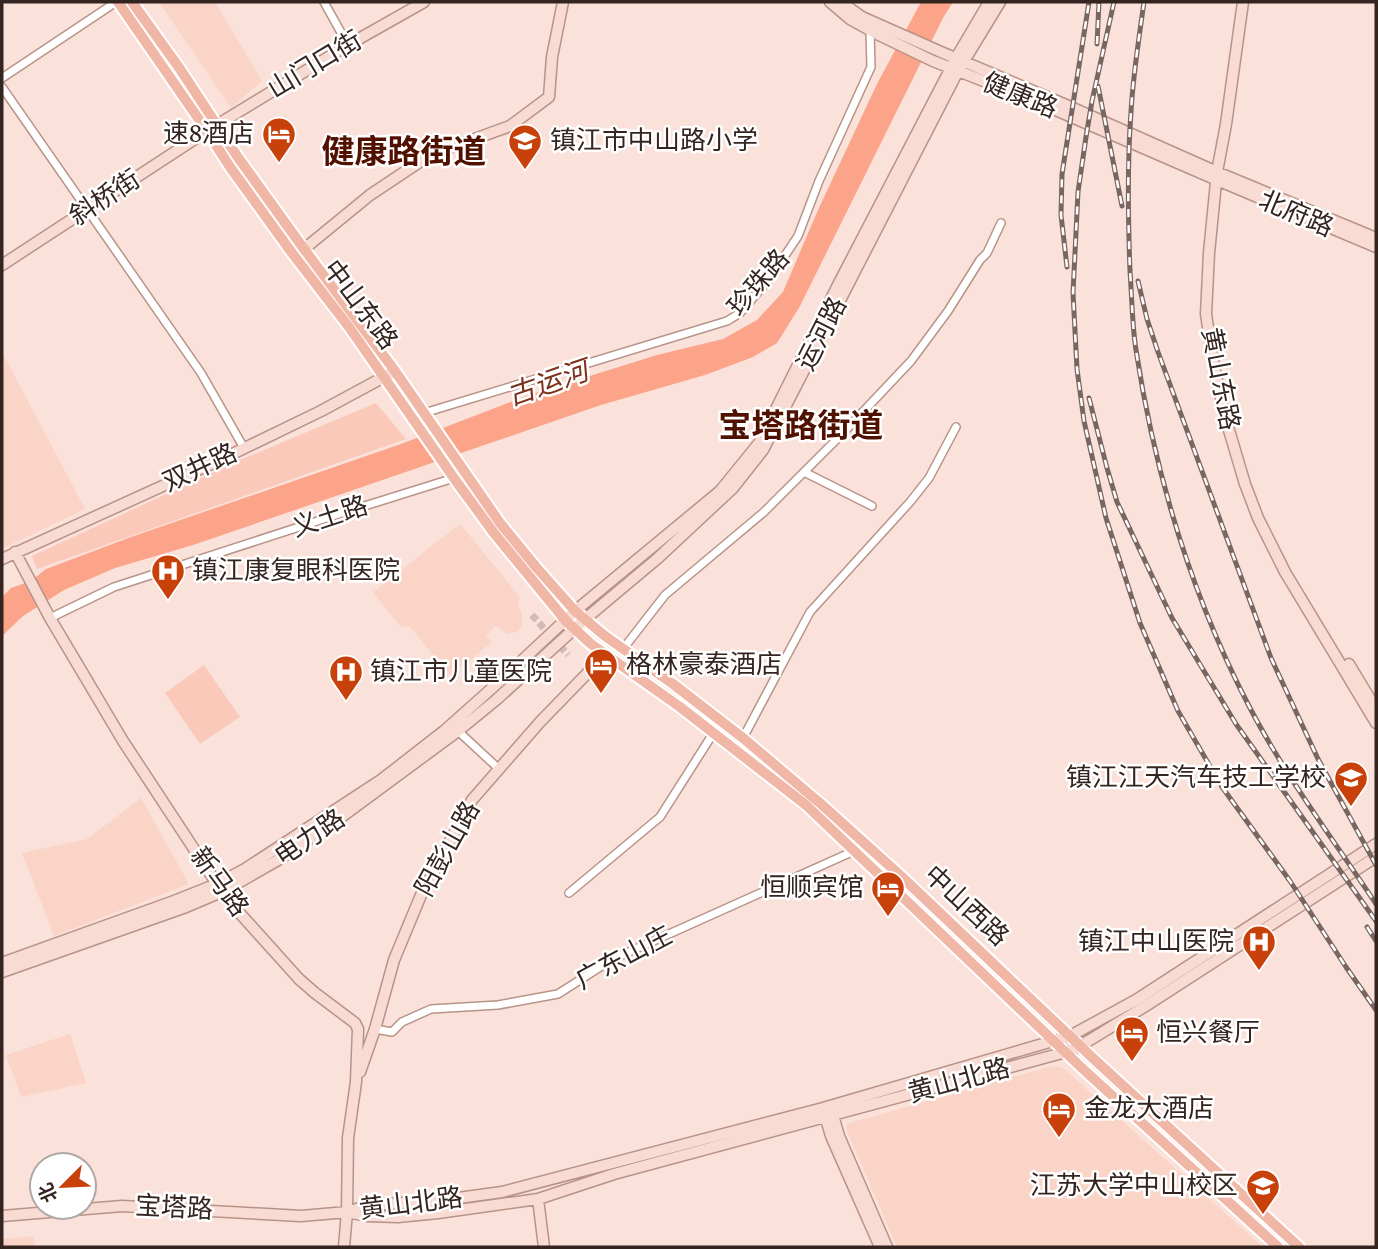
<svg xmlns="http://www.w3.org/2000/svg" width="1378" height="1249" viewBox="0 0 1378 1249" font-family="Spectral,'Noto Sans SC',serif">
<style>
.built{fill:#fbd4c8}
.green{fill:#fbc9b9}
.water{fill:#fba489}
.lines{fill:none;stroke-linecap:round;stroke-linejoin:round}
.street-tunnel{stroke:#d2bbb5;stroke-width:7;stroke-dasharray:7 3.5;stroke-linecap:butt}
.street-casing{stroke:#b89388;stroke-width:10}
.secondary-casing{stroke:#b89388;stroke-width:13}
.primary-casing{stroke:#fff;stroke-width:14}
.street{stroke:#fff;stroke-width:7}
.secondary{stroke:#f8dbd2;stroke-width:10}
.primary{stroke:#f0b7a6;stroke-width:10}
.rail-casing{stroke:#796661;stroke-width:5}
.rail{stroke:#fff;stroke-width:2.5;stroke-dasharray:8;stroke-linecap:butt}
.labels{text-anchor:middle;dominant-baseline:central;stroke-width:5;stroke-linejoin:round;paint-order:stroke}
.street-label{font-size:26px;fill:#342521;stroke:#fff}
.poi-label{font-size:26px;fill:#342521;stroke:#fff;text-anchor:start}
.water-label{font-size:28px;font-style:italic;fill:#7e3119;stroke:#fff}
.district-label{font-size:33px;font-weight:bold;fill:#511100;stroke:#fff}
</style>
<rect width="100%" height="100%" fill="#fae1da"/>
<path class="built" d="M159,2H215L262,81L231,108Z
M2,352L85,509L2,549Z
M460,524L520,597L518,606L522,613V627L517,632L507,634L496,626L486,635L492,642L451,676L409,626L401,627L373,592Z
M141,798L189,884L54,936L22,853L87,839Z
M70,1034L86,1083L21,1097L6,1055Z
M1052,1066L1063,1068L1263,1247H897L847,1131L846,1124Z
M34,1236L35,1247H2V1239Z"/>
<path class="green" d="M376,403L406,439L37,569L32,556L240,460Z
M204,665L240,717L200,744L165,693Z"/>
<path class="water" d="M921,2H953L943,18L800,306L777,343L753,357L705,375L601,405L193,545L115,568L64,590L23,616L2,636V597L11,588L31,581L46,569L131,537L401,444L529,395L657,355L723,339L757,320L783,292L818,210L877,84Z"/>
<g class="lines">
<path class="street-tunnel" d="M532,615L568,655"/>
<g class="street-casing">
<path id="street" d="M324,2L348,45
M2,78L116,2
M2,87L201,373L244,448
M424,413L727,321L740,313L770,278L798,236L819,181L871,67L870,30
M804,472L872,506
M50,618L114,587L339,514L454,478
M623,649L665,595L764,512L842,434L911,361L948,311L980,260L987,253L1001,223
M458,731L499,769
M743,738L810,612L910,502L929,478L956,427
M569,893L660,817L714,732
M375,1029L392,1032L402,1022L431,1009L498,1005L558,994L611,960L854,851L866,844"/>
</g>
<g class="secondary-casing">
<path id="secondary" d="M830,2L850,19L879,35L933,61L1037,102L1217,180L1376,247
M841,2L862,17L941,52L1064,104L1217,172L1376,238
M1243,2L1226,124L1217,172L1209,253L1206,314L1214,367L1226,420L1245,484L1258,518L1285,572L1376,723
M304,249L370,195L430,155L510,126L549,97L552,57L563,2
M2,265L207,131L348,45L424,2
M15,552L50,618L123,741L217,884L236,909L299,979L315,993L355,1023L358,1029L356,1082L348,1138L347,1212L344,1247
M2,559L222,459L321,411L395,371
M1349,664L1376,709
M2,963L174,901L217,884L245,869L381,780L444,731L500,681L575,611L720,491L759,443L839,283L956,58L989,2
M2,972L186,907L224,891L278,860L336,821L458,731L496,700L584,620L658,558L733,488L763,450L958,71L1000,2
M360,1072L375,1029L394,960L421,895L472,800L540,722L605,655
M824,1112L831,1136L880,1247
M832,1112L839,1136L887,1247
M538,1199L544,1247
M347,1212L367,1216L398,1217L438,1213L538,1199L614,1174L1066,1052L1080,1046L1144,1007L1376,857
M2,1216L122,1206L301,1216L347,1212L369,1205L436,1201L502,1192L823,1108L1070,1036L1136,1000L1376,844"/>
</g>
<g class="primary-casing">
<path id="primary" d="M118,2L207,131L230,167L292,253L349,327L456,481L494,533L566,621L591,644L680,707L806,805L1083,1069L1278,1247
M132,2L180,69L237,156L304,249L395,371L500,523L536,567L575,611L605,636L673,684L743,738L821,804L902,877L1096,1061L1299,1247"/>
</g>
<use href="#street" class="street"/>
<use href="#secondary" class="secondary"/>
<use href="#primary" class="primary"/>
<g class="rail-casing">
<path id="rail" d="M1114,2L1092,101L1086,137L1078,192L1073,293L1077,369L1084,421L1106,518L1140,623L1178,711L1222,787L1290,881L1346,967L1376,1010
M1144,2C1139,38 1133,75 1131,112C1127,165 1128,218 1130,271C1132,298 1132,324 1136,350C1155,474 1192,597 1250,708C1286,777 1333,839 1376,904
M1097,44L1099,2
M1098,86L1122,206
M1067,267L1061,215L1062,174L1089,2
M1138,281L1147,319L1158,352L1271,658L1318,759L1376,865
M1089,398L1107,468L1117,502L1172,618L1236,724L1376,921
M1367,927L1376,941"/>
</g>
<use href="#rail" class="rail"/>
</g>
<defs>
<g id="hotel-pin" transform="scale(1.75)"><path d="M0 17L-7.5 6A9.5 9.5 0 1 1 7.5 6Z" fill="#c8410b" stroke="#fff"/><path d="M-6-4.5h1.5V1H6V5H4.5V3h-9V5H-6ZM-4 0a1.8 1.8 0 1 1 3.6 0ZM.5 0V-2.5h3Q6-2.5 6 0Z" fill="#fff"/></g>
<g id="school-pin" transform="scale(1.75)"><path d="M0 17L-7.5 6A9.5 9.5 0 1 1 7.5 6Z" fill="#c8410b" stroke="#fff"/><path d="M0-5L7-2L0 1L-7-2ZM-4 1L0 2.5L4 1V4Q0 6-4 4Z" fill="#fff"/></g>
<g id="hospital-pin" transform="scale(1.75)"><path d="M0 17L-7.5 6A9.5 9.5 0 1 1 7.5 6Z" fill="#c8410b" stroke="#fff"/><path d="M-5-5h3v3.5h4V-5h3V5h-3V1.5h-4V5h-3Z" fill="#fff"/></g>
</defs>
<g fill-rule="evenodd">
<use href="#hotel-pin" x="279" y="134"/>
<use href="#school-pin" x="525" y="141"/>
<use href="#hospital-pin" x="168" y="571"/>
<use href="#hotel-pin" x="601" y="665"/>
<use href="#hospital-pin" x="346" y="672"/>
<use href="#school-pin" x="1351" y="778"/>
<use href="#hotel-pin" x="888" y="888"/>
<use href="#hospital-pin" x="1259" y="942"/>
<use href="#hotel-pin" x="1132" y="1033"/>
<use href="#hotel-pin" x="1059" y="1109"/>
<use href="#school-pin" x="1263" y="1186"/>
</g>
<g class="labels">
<g class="street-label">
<text transform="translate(315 65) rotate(-31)">山门口街</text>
<text transform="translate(1020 96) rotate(22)">健康路</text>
<text transform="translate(105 198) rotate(-33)">斜桥街</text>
<text transform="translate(1296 214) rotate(23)">北府路</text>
<text transform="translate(759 283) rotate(-49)">珍珠路</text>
<text transform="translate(360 305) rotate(53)">中山东路</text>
<text transform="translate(822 334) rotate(-63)">运河路</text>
<text transform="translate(1220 379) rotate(79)">黄山东路</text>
<text transform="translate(200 468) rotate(-25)">双井路</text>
<text transform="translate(330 517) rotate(-18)">义土路</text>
<text transform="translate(310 838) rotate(-34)">电力路</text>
<text transform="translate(448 849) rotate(-61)">阳彭山路</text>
<text transform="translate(219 882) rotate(54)">新马路</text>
<text transform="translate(966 906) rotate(43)">中山西路</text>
<text transform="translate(624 958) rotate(-28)">广东山庄</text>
<text transform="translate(959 1081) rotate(-15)">黄山北路</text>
<text transform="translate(411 1204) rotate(-7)">黄山北路</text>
<text transform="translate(174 1208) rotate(3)">宝塔路</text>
</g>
<g class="poi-label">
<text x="254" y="134" text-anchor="end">速8酒店</text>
<text x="550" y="141">镇江市中山路小学</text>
<text x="192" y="571">镇江康复眼科医院</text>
<text x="626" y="665">格林豪泰酒店</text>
<text x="370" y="672">镇江市儿童医院</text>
<text x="1326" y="778" text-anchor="end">镇江江天汽车技工学校</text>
<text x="864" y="888" text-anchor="end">恒顺宾馆</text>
<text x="1234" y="942" text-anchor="end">镇江中山医院</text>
<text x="1156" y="1033">恒兴餐厅</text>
<text x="1084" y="1109">金龙大酒店</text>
<text x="1238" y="1186" text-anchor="end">江苏大学中山校区</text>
</g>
<g class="water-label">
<text transform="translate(548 384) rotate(-19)">古运河</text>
</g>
<g class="district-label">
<text x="404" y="153">健康路街道</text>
<text x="801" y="427">宝塔路街道</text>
</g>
</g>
<rect width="1378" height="1249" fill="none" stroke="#342521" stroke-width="7"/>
<g transform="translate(63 1186) rotate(246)"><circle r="33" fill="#ffffff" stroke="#aea8a6" stroke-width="2"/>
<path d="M0-5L12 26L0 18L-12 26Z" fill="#c8410b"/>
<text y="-10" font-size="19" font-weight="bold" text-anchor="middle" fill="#342521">北</text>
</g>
</svg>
